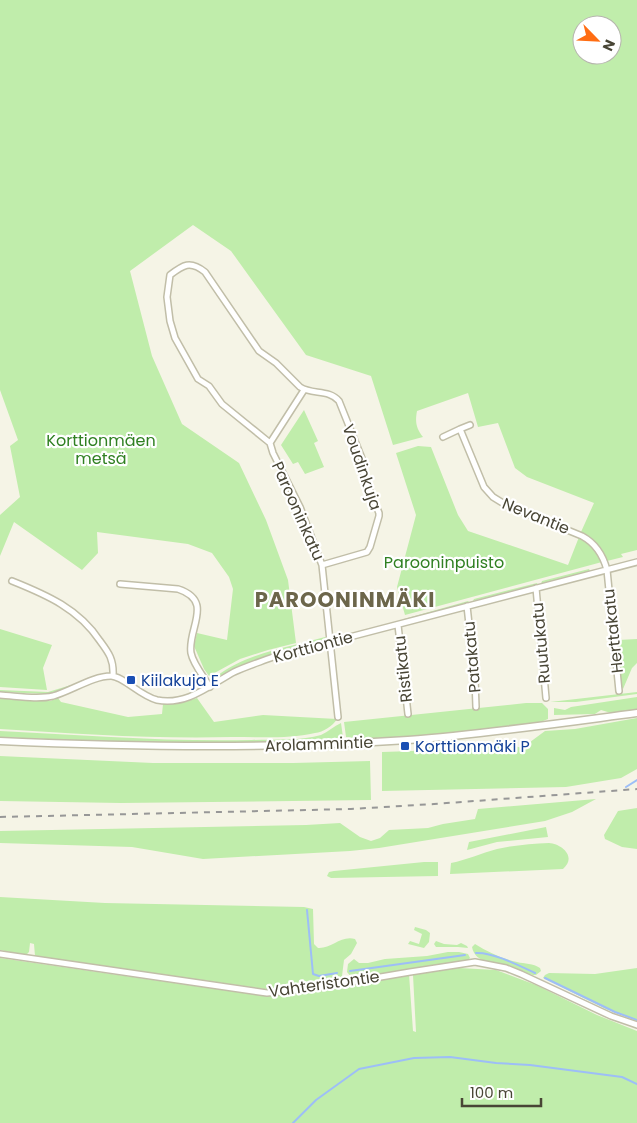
<svg xmlns="http://www.w3.org/2000/svg" width="637" height="1123" viewBox="0 0 637 1123" font-family="Poppins,sans-serif">
<style>
.green{fill:#c0edab;fill-rule:evenodd}
.lines{fill:none;stroke-linecap:round;stroke-linejoin:round}
.stream{stroke:#9dbef7;stroke-width:2}
.minor-casing{stroke:#c1bea8;stroke-width:8}
.tertiary-casing{stroke:#c1bea8;stroke-width:9}
.minor{stroke:#fff;stroke-width:5}
.tertiary{stroke:#fff;stroke-width:6}
.rail{stroke:#979797;stroke-width:2;stroke-dasharray:6 6;stroke-linecap:butt}
.transit-dot{fill:#1a4fb4;stroke:#fff;stroke-width:2}
.labels{text-anchor:middle;dominant-baseline:central;stroke-width:4.5;stroke-linejoin:round;paint-order:stroke}
.park-label{font-size:16px;fill:#308022;stroke:#fff}
.street-label{font-size:16px;fill:#484535;stroke:#fff}
.transit-label{font-size:16px;fill:#164399;stroke:#fff;text-anchor:start}
.district-label{font-size:21px;font-weight:bold;letter-spacing:1px;fill:#6c664b;stroke:#fff}
</style>
<rect width="100%" height="100%" fill="#f5f4e6"/>
<path class="green" d="M0,0H637V550L621,554L623,557L607,561L594,540L581,532L594,503L527,477L515,468L498,423L478,427L468,393L417,411C415,422 416,428 423,437L393,445L371,376L306,355L231,251L193,225L130,271L152,356L182,424L239,463L266,520L288,580L296,643L268,650L240,659L209,676L204,669L194,646L197,633L227,640L233,589L229,577L212,553L188,544L97,532L98,553L82,570L14,522L0,556V515L20,497L10,446L18,440L0,390ZM582,25H612V55H582Z
M304,410L318,441L314,443L324,467L305,474L298,462L293,464L281,445Z
M418,446L431,447L458,515L468,531L568,565L579,537C590,543 597,551 602,562L405,615L397,587L416,515L396,453Z
M589,569L590,571L541,584L542,581Z
M537,583L538,585L473,601L474,599Z
M468,601L470,603L405,620L404,619Z
M0,629L52,645L43,668L47,690L0,687Z
M325,637L326,638L322,641L264,657L240,666L217,678V676C246,653 290,647 325,637Z
M637,639V663L632,668L623,689L621,686L618,640Z
M71,685L72,686L48,694L0,692V690L48,692Z
M637,692V694L576,702H550Z
M637,697V709L611,713L601,710L595,714L554,715V708L565,710L571,707Z
M0,698L50,701L58,698L61,702L128,717L162,714L163,704L185,702L197,698L214,722L263,715L337,719C333,726 323,732 315,733C288,739 259,737 232,737C155,739 77,734 0,729Z
M526,703H542L548,709V719L538,723L473,731L407,737L362,739L346,737L344,722Z
M637,718V769L621,778L566,787L382,791V752L413,751L427,747L452,749L511,745L522,748L545,731L575,729Z
M341,723L343,737L322,741L238,744L115,742L0,737V731C84,735 168,742 252,740C273,739 302,741 321,735C328,732 334,726 341,723Z
M0,756L153,763H293L370,761L371,800L121,803L0,801Z
M596,799L572,812L545,821L379,848L350,851L203,859L132,847L0,843V831L306,825L340,823L360,837L371,841L380,838L389,830L428,828L443,824L475,819L478,809Z
M637,808V849L622,847L605,839L604,835L618,811Z
M546,827L548,837L497,842L467,850L469,842Z
M549,843C562,844 577,857 563,869L450,874L451,863C467,860 481,853 497,849C514,845 532,844 549,843Z
M424,862H438V876L331,878L327,876L329,872L334,871Z
M0,897L105,903L304,907L313,909L314,944L318,948C331,949 341,935 355,939L357,943L351,954L344,960L342,976L339,980L294,988L264,989L35,956L34,944L30,943L29,952L26,955L0,950Z
M415,927L426,930L430,933L429,942L424,948L408,944L410,941L419,944L422,934L414,930Z
M436,941L444,944L457,945L461,943L467,946L468,948L458,947H436L434,944Z
M475,944C488,952 502,959 517,962C525,964 533,963 540,968L541,971L536,975H533C525,973 518,969 510,967C496,963 475,964 472,947Z
M448,952H459L468,954L470,958L467,961L358,977H351L347,972L348,964L354,959L359,963H368L385,959L427,956Z
M0,958L265,996L286,995L409,974L413,1031L416,1032L413,975L459,968L496,970L536,985L597,1015L637,1031V1123H0Z
M637,968V1021L606,1009L543,978L545,975L549,973L595,974Z"/>
<g class="lines">
<path class="stream" d="M626,787L637,780
M307,910L313,974L319,976L337,973
M476,953C493,952 520,966 535,973
M350,971L465,955
M545,978L615,1012L637,1020
M293,1123L316,1100L359,1069L414,1058L450,1057L496,1063L530,1065L622,1077L637,1084"/>
<g class="minor-casing">
<path id="minor" d="M304,390L270,443L273,453L300,507L322,565L338,717
M460,429L470,425
M443,437L460,429L484,487L493,497L506,505L582,536C595,543 603,555 607,570L619,691
M270,443L222,404L209,386L198,379L175,338L170,321L167,297L170,275C183,265 190,260 205,272L259,351L276,363L300,387C312,395 329,389 339,401L363,461L364,476L379,513V516L370,547L367,552L322,565
M12,581C47,595 79,609 100,641C109,653 114,660 113,676
M120,584L178,589C215,601 187,629 191,653C193,664 204,677 210,687
M536,588L546,698
M467,606L475,679L476,707
M398,625L408,714
M0,695C17,696 37,700 53,696C71,691 93,676 111,676C123,676 140,696 157,700C187,706 210,685 234,672C247,666 260,662 273,657L637,562
M0,954L267,993L310,989L410,972L475,962L506,968L521,974L611,1016L637,1025"/>
</g>
<g class="tertiary-casing">
<path id="tertiary" d="M0,741C136,747 272,749 408,740C485,734 561,723 637,713"/>
</g>
<use href="#minor" class="minor"/>
<use href="#tertiary" class="tertiary"/>
<path class="rail" d="M0,817L351,809L434,804L637,789"/>
</g>
<g class="transit-dot">
<rect x="126" y="675" width="10" height="10" rx="2.5"/>
<rect x="400" y="741" width="10" height="10" rx="2.5"/>
</g>
<g class="labels">
<g class="park-label">
<text x="101" y="440">Korttionmäen<tspan x="101" dy="18">metsä</tspan></text>
<text x="444" y="562">Parooninpuisto</text>
</g>
<g class="street-label">
<text transform="translate(362 467) rotate(71)">Voudinkuja</text>
<text transform="translate(298 511) rotate(66)">Parooninkatu</text>
<text transform="translate(536 516) rotate(22)">Nevantie</text>
<text transform="translate(613 631) rotate(-96)">Herttakatu</text>
<text transform="translate(541 643) rotate(-95)">Ruutukatu</text>
<text transform="translate(313 647) rotate(-15)">Korttiontie</text>
<text transform="translate(472 657) rotate(-95)">Patakatu</text>
<text transform="translate(403 669) rotate(-96)">Ristikatu</text>
<text transform="translate(319 744) rotate(-2)">Arolammintie</text>
<text transform="translate(324 984) rotate(-8)">Vahteristontie</text>
</g>
<g class="transit-label">
<text x="141" y="680">Kiilakuja E</text>
<text x="415" y="746">Korttionmäki P</text>
</g>
<g class="district-label">
<text x="345" y="599">PAROONINMÄKI</text>
</g>
</g>
<g transform="translate(597 40) rotate(114)"><circle r="24" fill="#ffffff" stroke="#b6b5ae"/>
<path d="M0-4L9 19L0 12L-9 19Z" fill="#ff6d13"/>
<text y="-8" font-size="14" font-weight="bold" text-anchor="middle" fill="#484535">N</text>
</g>
<path d="M462 1098v8h79v-8" fill="none" stroke="#484535" stroke-width="2.5"/>
<text x="470" y="1098" font-size="15" fill="#484535" stroke="#ffffff" stroke-width="4" paint-order="stroke">100 m</text>
</svg>
